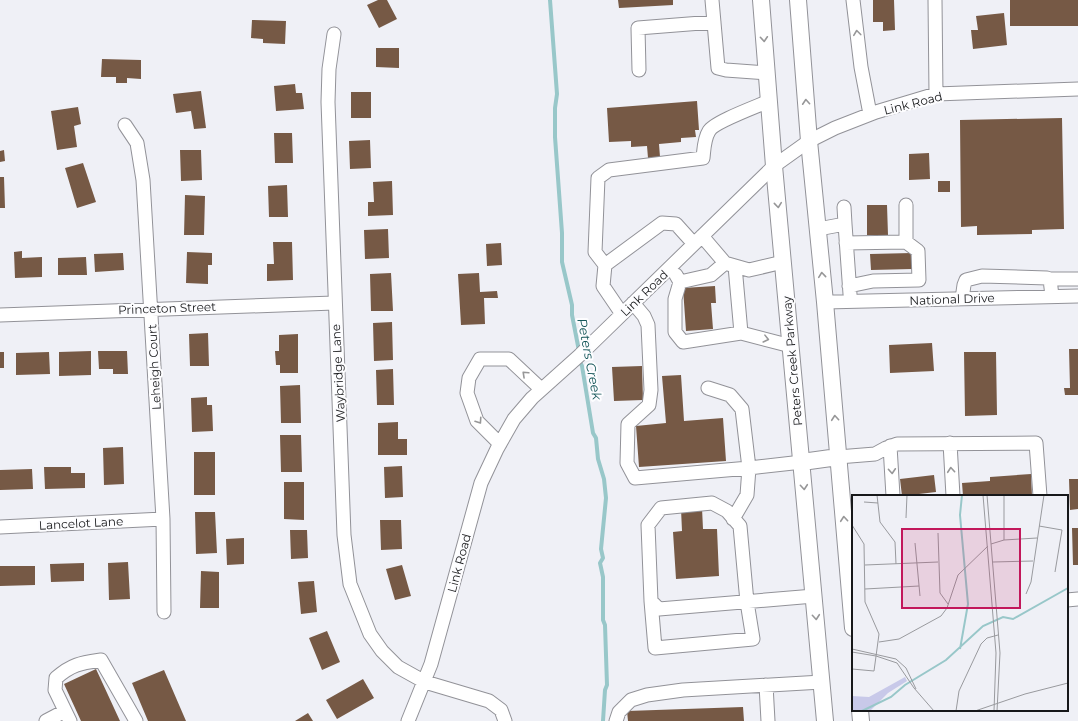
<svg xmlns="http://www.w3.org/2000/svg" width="1078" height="721" viewBox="0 0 1078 721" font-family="Montserrat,sans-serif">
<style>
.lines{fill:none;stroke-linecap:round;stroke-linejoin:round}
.stream{stroke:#98c7c9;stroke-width:4}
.building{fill:#765945}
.minor-casing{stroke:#929298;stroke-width:15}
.major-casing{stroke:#929298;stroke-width:18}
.minor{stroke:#fff;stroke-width:13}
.major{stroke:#fff;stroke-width:16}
.oneway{stroke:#979798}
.labels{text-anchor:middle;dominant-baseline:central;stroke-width:4;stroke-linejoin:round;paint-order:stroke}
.street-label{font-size:12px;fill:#17181a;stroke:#fdfdff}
.water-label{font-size:13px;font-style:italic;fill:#16575a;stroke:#fdfdff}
.inset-river{fill:none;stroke:#98c7c9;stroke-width:2}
.inset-road{fill:none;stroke:#999a9e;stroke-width:1}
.view{fill:#c2185b;fill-opacity:0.15;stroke:#c2185b;stroke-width:2}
.inset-edge{fill:none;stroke:#17181a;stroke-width:2}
</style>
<rect width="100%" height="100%" fill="#eff0f6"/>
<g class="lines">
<path class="stream" d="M550,0L557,94L555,108V137L562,233V262L572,305V315L579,351
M580,358V362L582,366L593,433L596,438L598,459L604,479L606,498L601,549L603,558L600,563L603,577V620L605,625L607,685L605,690L603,721"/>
</g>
<path class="building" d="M378,0H387L397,19L379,28L367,5Z
M618,0H673V5L619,8Z
M873,0H894L895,30L883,31V22H873Z
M1010,0H1078V26H1010Z
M1004,13L1007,45L973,49L971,30H978L976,16Z
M252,20L286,21L285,44L263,43V39L251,38Z
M376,48H399V68L376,67Z
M102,59L141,60V79L127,78V83H116V77H101Z
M295,84L296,93H302L304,109L276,111L274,86Z
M201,91L206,128L194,129L191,111L176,113L173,94Z
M351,92H371V118H351Z
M697,101L699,130H695L696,137L681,138V142L659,144L660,157L648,158L647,146L631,147V141L609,142L607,108Z
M78,107L81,124L74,126L77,147L57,150L51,111Z
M1062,118L1064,229L1032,230V234L977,235V226L961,227L960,120Z
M274,133H292L293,163H275Z
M370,140L371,168L350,169L349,141Z
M4,150L5,161L0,162V151Z
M180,150H201L202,180L181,181Z
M929,153L930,179L909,180V154Z
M83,163L96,202L77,208L65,168Z
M0,177H4L5,208H0Z
M392,181L393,215L368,216V202H374L373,182Z
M938,181H950V192H938Z
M287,185L288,217H269L268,186Z
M185,195L205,196L204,235H184Z
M867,205H887L888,235H867Z
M388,229L389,258L365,259L364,230Z
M273,242H292L293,280L267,281V264H274Z
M501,243L502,265L487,266L486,244Z
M22,251V258L42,257V277L15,278L14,252Z
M187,252L212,253V265H208V284L186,283Z
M123,253L124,270L95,272L94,254Z
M912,253V269L871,270L870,254Z
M86,257L87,275H58V258Z
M391,273L393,311H371L370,274Z
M479,273L480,292L497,291L498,298H484L485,324L461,325L458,274Z
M715,286L716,303H711L713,329L686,331L683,288Z
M392,322L393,360L374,361L373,323Z
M208,333L209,366H190L189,334Z
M298,334V373H280V365H276L275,351H279V335Z
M932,343L934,371L890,373L889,345Z
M1069,349H1078V395H1065L1064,388H1070Z
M91,351V375L59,376V352Z
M98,351H127L128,374H113V369H99Z
M0,352H4V368H0Z
M49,352L50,374L16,375V353Z
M964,352H996L997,415L965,416Z
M642,366L643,400L614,401L612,367Z
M393,369L394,405H377L376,370Z
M681,375L684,421L723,418L726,461L639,467L636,426L666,423L662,376Z
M300,385L301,423H281L280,386Z
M207,397V405H212L213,431L192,432L191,398Z
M398,422V439H407V455H378V423Z
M280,435H301L302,472H281Z
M123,447L124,484L104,485L103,448Z
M194,452H215V495H194Z
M402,466L403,497L385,498L384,467Z
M44,467H71V473H85V488L45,489Z
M32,469L33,489L0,490V470Z
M1031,474L1032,496H963L962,483L990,481V477Z
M934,475L936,492L902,496L900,479Z
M1069,479H1078V509L1070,510Z
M284,482H304V520L284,519Z
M702,508L703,529H717L719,576L676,579L673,532L682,531L681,509Z
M195,512H215L217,553L196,554Z
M380,520H401L402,549L381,550Z
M1072,528H1078V565H1073Z
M290,530H307L308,558L291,559Z
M244,538V564L227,565L226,539Z
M128,562L130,599L109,600L108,563Z
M84,563V581L51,582L50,564Z
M402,565L411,596L395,600L386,569Z
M0,566H35V585L0,586Z
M201,571L219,572V608H200Z
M314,581L317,612L301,614L298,582Z
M327,631L340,662L322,670L309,638Z
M96,669L120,721H81L64,684Z
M164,670L186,721H148L132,683Z
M363,679L374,698L337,719L326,700Z
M743,707L744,721H628L627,711Z
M308,713L313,721H295Z"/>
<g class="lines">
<g class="minor-casing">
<path id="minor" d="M712,0L718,68L726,70L767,73
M853,0L861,67L870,114
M935,0L936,94
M334,34L329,69L328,102L344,535L350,584L370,634L382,651L398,667L425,682L489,701L501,710L505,721
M639,70L638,28L714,22
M125,125L137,143L143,180L163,519L164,612
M844,207L845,224
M818,229L845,224L850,294
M846,243L906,242V205
M694,244L676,224L662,223L605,265L595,252L598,178L609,170L703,158C704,149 704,139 709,131C714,122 758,106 769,101
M728,264L749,270L783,262
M605,265L603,286L622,314
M735,266L741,333
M676,275L680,282L711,275L725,263L702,236
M1050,279H1078
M680,282L675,299V332L683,342L741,333L791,346
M849,286L873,281L919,280L918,251L906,242
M962,299L964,285L966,280L982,276L1047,278L1050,279L1052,296
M825,302L1078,296
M633,303L644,316L648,325L651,390L649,405L628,424L627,463L635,478L749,468L742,409L730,395L708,388
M0,315L334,303
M950,443L953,496
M500,444L477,421L467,393L469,378L480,359H509L541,389
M890,446L893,496
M838,457L875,454L886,448L897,444L1036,443L1040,496
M733,519L747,495L749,468L802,462
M0,527L163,519
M1067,600L1078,599
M651,601L655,648L753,639L747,602L740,526L727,511L712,503L661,508L648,525L651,601L659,609L814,596
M766,685L768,721
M46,721L65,711
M70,721L55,690L56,678C72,664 81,663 101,660L136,721
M408,721L431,664L481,483L497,449L514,419L532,398L580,355L774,166L809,141L835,128L876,112L936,94L1078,89
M616,721L619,712L631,700L647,695L683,690L822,682"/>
</g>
<g class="major-casing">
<path id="major" d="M761,0L774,166L825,721
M798,0L809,141L825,302L853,628
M802,462L838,457
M860,710L861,721"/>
</g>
<use href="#minor" class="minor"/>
<use href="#major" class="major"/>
</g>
<defs><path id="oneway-chevron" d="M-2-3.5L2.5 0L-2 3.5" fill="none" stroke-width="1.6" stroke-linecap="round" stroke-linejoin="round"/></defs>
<g class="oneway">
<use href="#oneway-chevron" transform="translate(857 33) rotate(-97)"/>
<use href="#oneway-chevron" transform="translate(764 39) rotate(86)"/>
<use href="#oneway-chevron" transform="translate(806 102) rotate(-94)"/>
<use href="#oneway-chevron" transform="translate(778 205) rotate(84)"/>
<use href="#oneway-chevron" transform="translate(822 275) rotate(-96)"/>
<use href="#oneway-chevron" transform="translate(766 339) rotate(14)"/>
<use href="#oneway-chevron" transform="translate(525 374) rotate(-137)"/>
<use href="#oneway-chevron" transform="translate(835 418) rotate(-95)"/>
<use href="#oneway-chevron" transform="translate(479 421) rotate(56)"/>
<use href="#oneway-chevron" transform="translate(951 470) rotate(-95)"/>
<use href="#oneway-chevron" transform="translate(892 471) rotate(86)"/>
<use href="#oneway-chevron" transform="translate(804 487) rotate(85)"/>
<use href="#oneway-chevron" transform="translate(844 519) rotate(-95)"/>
<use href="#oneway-chevron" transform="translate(816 617) rotate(85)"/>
</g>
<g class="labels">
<g class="street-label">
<text transform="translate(913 103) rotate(-14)">Link Road</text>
<text transform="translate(644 293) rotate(-44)">Link Road</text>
<text transform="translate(952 299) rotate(-2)">National Drive</text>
<text transform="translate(167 308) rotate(-2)">Princeton Street</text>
<text transform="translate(792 361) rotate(-95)">Peters Creek Parkway</text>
<text transform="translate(154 367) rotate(-93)">Leheigh Court</text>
<text transform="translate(338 373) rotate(-93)">Waybridge Lane</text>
<text transform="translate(81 523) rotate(-3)">Lancelot Lane</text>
<text transform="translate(459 563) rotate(-75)">Link Road</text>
</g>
<g class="water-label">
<text transform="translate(590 359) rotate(79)">Peters Creek</text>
</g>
</g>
<g transform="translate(852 495)">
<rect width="216" height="216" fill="#eff0f6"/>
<path d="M53,182L55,186L36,198L18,216H0V201L17,202Z" fill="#c8c9e9"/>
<path class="inset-river" d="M108,154L116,109L108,20L110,0M10,216L39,202L53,190L94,165L131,131L151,122L161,124L216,93"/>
<path class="inset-road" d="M25,0L28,27L43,47L44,69M131,0L144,158L142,216M135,0L148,158L145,216M152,0V45M12,7L26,8M54,23L55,0M0,30L12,49L13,107L27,139L22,176L0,174M187,31L210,35L203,77M86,38L88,98L96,109M63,48L68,101M139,49L152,45L185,43M141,67L181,66M13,70L86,67M13,94L67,91M174,99L179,87L192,0M27,147L47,144L89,121L95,113L106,80L136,51M0,154L44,164L54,173L64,194M0,157L24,161L45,168L62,193L82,216M104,216L107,196L129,149L135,143L146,140M123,216L173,199L216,188"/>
<path class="view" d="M50,34H168V113H50Z"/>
<rect width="216" height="216" class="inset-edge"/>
</g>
</svg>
